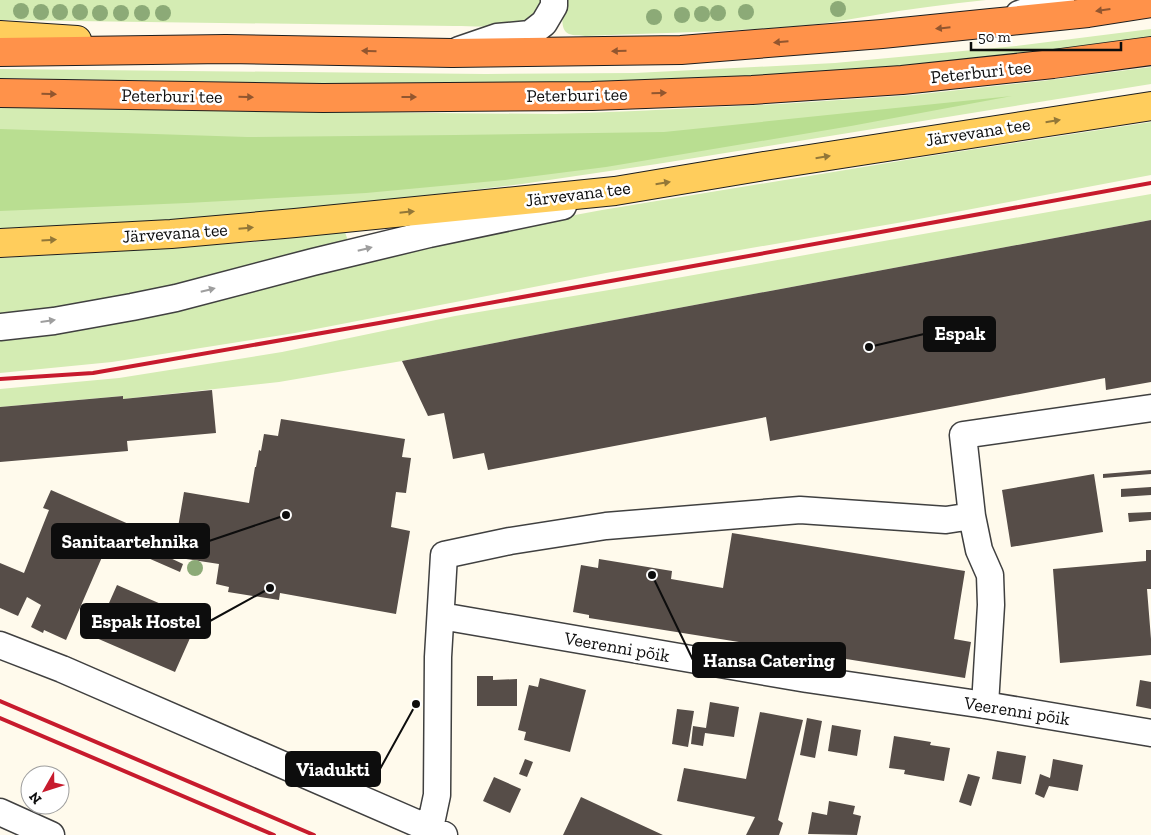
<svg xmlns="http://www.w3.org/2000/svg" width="1151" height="835" viewBox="0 0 1151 835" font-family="'Zilla Slab',serif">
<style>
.green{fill:#d4ecb3}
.forest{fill:#b9de91}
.building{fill:#564d48}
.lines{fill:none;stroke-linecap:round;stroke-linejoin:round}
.minor-casing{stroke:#404040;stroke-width:29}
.major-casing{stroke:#1e1e1e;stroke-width:30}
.highway-casing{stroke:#1e1e1e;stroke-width:30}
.minor{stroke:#fff;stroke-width:26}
.major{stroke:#ffcd5c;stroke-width:28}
.highway{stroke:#ff924a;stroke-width:28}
.rail{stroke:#c71b2d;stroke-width:4}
.tree{fill:#8caa77}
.oneway{fill:#92562f}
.oneway2{fill:#927738}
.oneway3{fill:#9e9e9e}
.labels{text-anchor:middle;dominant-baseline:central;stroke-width:5;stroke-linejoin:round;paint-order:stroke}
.street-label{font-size:18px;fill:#0d0d0d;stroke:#fff}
.leader{fill:none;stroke:#0d0d0d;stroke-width:2}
.callout-dot{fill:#0d0d0d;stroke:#fff;stroke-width:2}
.callout{fill:#0d0d0d;stroke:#0d0d0d;stroke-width:2}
.callout-label{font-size:19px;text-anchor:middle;font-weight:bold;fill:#fff}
</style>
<rect width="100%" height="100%" fill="#fffaec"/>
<path class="green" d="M0,0H545C542,5 538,12 533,16C515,30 477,26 455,26L0,20Z
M564,0H986C947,4 908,9 870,16C849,19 830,23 809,25C735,32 660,33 585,36C580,35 574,36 569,34C558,30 564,9 564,0Z
M1151,29V38L1016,56L834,72L734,79L554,85H404L0,78V69L486,74L635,73L835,63L1016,46Z
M1151,67V84L657,164L522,184L380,201L182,220L0,230V107L433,113L556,114L635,111L780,104L913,95L1042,81Z
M1151,122V175L903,222L606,273L295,333L112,362L0,373V337L420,244L602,210L924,157Z
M1151,194V220L566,329L402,361L279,382L123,399L122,396L0,407V389L119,378L282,352L455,316L609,290L912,236Z
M345,232L349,244L229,276L0,319V258L108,252L254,242Z"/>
<path class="forest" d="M1012,96L851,126L606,167L505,180L366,193L187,203L0,211V129L247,137L455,135L664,132Z"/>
<path class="building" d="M1151,220V382L1106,390L1105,378L770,441L766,417L488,470L484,453L453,459L444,413L428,416L402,361L566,329Z
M212,390L216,433L127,441L128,451L0,462V407L123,396V399Z
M281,419L405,439L402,457L411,458L406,493L396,492L391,527L410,531L396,614L280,593L279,600L228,592L229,587L216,584L219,564L173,557L184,492L249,503L255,467H256L259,450L261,451L264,434L278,436Z
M1151,470V474L1103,478V474Z
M1094,474L1103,532L1011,547L1002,490Z
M1151,487V495L1121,497V489Z
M51,490L172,543L166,556L183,564L180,572L109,541L66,640L44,630L43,633L31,627L41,605L27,597L18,616L0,608V563L24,573L49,510L43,508Z
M1151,512V520L1129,522L1128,513Z
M732,533L965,571L954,639L971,642L965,678L589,618V615L573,612L581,565L598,568L599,559L672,571L671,579L723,588Z
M1146,550H1151V589H1147L1151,639V655L1060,663L1053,569L1146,561Z
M117,585L198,620L175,672L94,637Z
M477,676H493V680L517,679V706H477Z
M540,678L586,690L570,752L524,740L526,732L518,730L529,685L538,687Z
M1140,680L1151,682V709L1136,706Z
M710,702L739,707L734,737L705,733L703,746L691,744L693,726L706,728Z
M677,709L694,711L688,747L672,744Z
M760,712L803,720L778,820L783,823L779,835H746L755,817L677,801L684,768L746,779Z
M807,718L822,721L815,758L800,755Z
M832,725L861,730L857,756L828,751Z
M894,736L931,742L930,745L950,748L944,781L904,774L905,770L889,768Z
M997,751L1026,756L1021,784L992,779Z
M525,759L533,762L527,777L519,774Z
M1053,759L1083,765L1078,791L1049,786L1044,798L1035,794L1040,774L1050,778Z
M968,774L980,777L971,806L959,802Z
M494,777L521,789L510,813L483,801Z
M581,797L663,835H563Z
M829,801L855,806L853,814L861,816L857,835L808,834L812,812L827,815Z"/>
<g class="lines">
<g class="minor-casing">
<path id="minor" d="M1019,14L1061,0
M459,50L497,37L530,34L544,23L554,6V0
M0,327L54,321L132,307L176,298L313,262L429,234L563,206
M972,516L963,435L1151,408
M441,616L807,679L985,705L1151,733
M0,645L62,669L444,835
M0,812L51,835
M430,828L437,795L438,657L444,555L510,541L606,526L800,510L946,520L972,516L979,550L990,575L991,605L985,705"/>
</g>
<g class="major-casing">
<path id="major" d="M0,35L77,40
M0,243L171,234L295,223L615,191L764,166L1151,106"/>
</g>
<g class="highway-casing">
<path id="highway" d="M0,52L226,49L452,53L681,50L882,34L991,23L1088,13L1151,3
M0,93L323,98L592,96L752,90L902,80L1053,64L1151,51"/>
</g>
<use href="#minor" class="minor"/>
<use href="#major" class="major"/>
<use href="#highway" class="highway"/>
<path class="rail" d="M0,379L93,373L379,323L1151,183
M0,701L314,835
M0,718L274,835"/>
</g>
<g class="tree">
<circle cx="838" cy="9" r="8"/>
<circle cx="21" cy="11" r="8"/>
<circle cx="41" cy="12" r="8"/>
<circle cx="60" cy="12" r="8"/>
<circle cx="80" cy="12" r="8"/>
<circle cx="746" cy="12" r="8"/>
<circle cx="100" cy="13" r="8"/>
<circle cx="121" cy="13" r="8"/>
<circle cx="142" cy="13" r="8"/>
<circle cx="163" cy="13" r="8"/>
<circle cx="718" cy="13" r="8"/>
<circle cx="702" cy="14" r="8"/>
<circle cx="682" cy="15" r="8"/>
<circle cx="654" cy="17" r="8"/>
<circle cx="195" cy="568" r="8"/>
</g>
<defs><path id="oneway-solid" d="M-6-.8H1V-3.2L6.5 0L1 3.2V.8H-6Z" transform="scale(1.25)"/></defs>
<g class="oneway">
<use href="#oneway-solid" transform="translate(1103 10) rotate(172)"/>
<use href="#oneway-solid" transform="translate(943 28) rotate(174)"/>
<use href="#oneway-solid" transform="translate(781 42) rotate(175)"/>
<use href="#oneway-solid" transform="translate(369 51) rotate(-179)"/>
<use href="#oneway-solid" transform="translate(619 51) rotate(179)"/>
<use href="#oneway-solid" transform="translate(659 93) rotate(-2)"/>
<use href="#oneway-solid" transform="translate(49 94) rotate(1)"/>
<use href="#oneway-solid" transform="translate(246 97) rotate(1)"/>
<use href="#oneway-solid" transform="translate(409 97)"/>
</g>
<g class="oneway2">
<use href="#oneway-solid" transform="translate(1053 121) rotate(-9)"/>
<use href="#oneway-solid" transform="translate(823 157) rotate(-9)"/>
<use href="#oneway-solid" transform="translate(663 183) rotate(-9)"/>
<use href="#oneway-solid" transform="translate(407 212) rotate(-6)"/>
<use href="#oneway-solid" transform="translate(246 228) rotate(-5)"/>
<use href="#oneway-solid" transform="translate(49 240) rotate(-3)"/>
</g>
<g class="oneway3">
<use href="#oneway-solid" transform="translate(365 249) rotate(-14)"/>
<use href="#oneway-solid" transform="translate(208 290) rotate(-14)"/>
<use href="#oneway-solid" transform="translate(48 321) rotate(-8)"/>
</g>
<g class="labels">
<g class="street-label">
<text transform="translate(981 72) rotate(-6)">Peterburi tee</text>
<text transform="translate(577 95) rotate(-1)">Peterburi tee</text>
<text transform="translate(172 96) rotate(1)">Peterburi tee</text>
<text transform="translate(978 132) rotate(-9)">Järvevana tee</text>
<text transform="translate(578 194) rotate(-7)">Järvevana tee</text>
<text transform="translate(175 233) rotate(-4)">Järvevana tee</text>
<text transform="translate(617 647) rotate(10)">Veerenni põik</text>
<text transform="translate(1017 711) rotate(9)">Veerenni põik</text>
</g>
</g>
<path class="leader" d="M869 347L924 334M286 515L209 541M270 588L210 621M652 575L693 660M416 704L380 769"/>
<g class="callout-dot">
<circle cx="869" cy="347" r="5"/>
<circle cx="286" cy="515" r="5"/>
<circle cx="270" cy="588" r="5"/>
<circle cx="652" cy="575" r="5"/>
<circle cx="416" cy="704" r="5"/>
</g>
<g class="callout">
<rect x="924" y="317" width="71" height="34" rx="5"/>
<rect x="52" y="524" width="157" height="34" rx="5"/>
<rect x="81" y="604" width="129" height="34" rx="5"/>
<rect x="693" y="643" width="152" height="34" rx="5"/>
<rect x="286" y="752" width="94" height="34" rx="5"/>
</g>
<g class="callout-label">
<text x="960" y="340">Espak</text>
<text x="130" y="548">Sanitaartehnika</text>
<text x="146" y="628">Espak Hostel</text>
<text x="769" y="667">Hansa Catering</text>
<text x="333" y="776">Viadukti</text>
</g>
<g transform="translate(45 790) rotate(231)"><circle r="24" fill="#ffffff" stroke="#9e9e9e"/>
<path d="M0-4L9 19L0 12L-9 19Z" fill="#c71b2d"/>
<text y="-8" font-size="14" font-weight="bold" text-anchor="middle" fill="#0d0d0d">N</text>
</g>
<path d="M971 42v8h150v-8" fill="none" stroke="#0d0d0d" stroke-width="2.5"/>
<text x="978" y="42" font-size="15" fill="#0d0d0d" stroke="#ffffff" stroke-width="4" paint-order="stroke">50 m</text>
</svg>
